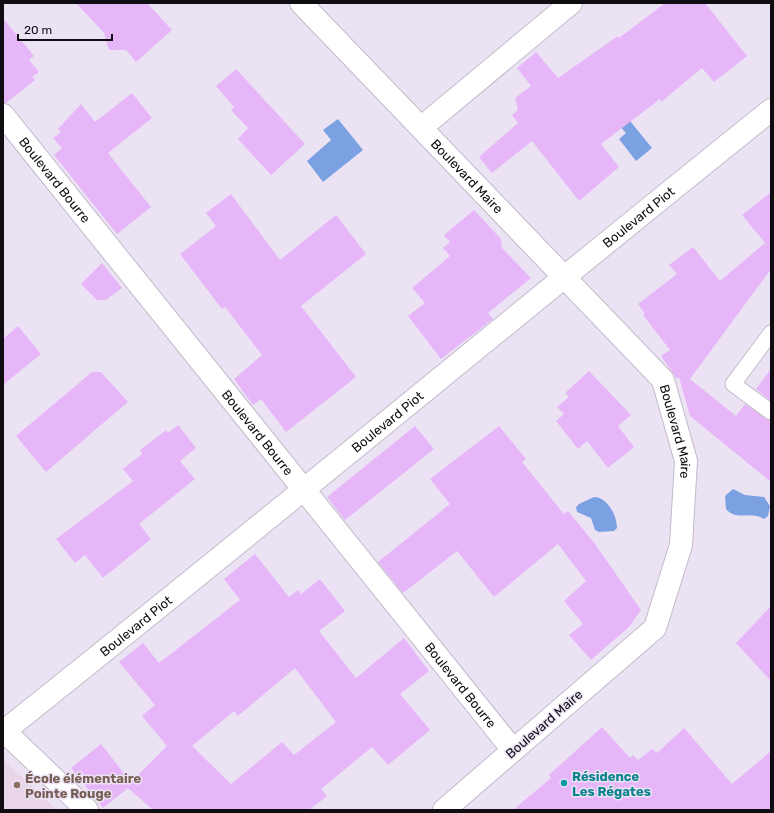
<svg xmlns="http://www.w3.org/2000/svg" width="774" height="813" viewBox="0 0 774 813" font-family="Rubik,sans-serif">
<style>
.education{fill:#e8d6e8}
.water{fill:#7ba1e2}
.building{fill:#e6b6f9;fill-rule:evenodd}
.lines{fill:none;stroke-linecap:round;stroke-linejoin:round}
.lane-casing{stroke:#c2bacb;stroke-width:17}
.street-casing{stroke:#c2bacb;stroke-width:24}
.lane{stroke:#fff;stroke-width:15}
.street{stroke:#fff;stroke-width:22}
.culture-dot{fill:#0f9aa8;stroke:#ebe3f4;stroke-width:1.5}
.education-dot{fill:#8d6e63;stroke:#ebe3f4;stroke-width:1.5}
.labels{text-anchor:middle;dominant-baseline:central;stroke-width:3;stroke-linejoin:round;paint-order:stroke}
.street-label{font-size:13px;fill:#0f0c12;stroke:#ebe3f4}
.culture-label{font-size:13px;font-weight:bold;fill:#0d838f;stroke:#ebe3f4;text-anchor:start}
.education-label{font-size:13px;font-weight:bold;fill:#785e54;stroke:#ebe3f4;text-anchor:start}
</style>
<rect width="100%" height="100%" fill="#ebe3f4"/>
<path class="education" d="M3,759L57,810H3Z"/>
<path class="water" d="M626,116L652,148L636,161L619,139L626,133L617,123Z
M338,119L363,150L323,182L307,161L331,140L323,130Z
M733,489L745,495L764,497L770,506L768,516L764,519C749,510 738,522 726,509L725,496Z
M594,497C607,497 617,515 617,528L614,531L599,532L595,530L591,518L577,512L576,507L579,504Z"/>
<path class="building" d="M76,3H147L172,30L136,62L126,50H109L104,33Z
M665,3H705L747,56L714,82L702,68L661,102L660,99L601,144L619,167L579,201L532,141L492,173L479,157L518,123L512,115L518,110L515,98L531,86L517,68L536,52L558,78L618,36L619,38Z
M3,18L34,56L29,60L39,72L32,77L35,80L6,103H3Z
M236,69L305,144L271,175L238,139L248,128L231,110L234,107L216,86Z
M132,93L152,118L108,153L151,207L117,234L54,155L62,148L53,138L61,132L58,129L81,104L95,122Z
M771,192V269L690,379L736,416L745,404L766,419L771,421V482L690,416L679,377L677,379L661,356L670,350L643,315L645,314L638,304L677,274L669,265L693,247L720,281L765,243L742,215Z
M231,194L280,260L336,215L366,254L301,306L356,377L286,432L261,399L253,405L234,379L262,355L225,307L222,309L180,254L216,226L206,213Z
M474,210L501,239L502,248L531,278L488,313L493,319L441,359L408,316L425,303L412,288L450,256L443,248L450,242L444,235Z
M102,263L122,288L106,300H97L81,284Z
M18,326L41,354L3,385V339Z
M771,369V401L756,389Z
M589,371L631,415L618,426L634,447L608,468L587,441L578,449L556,421L564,414L557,407L569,397L565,393Z
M92,372H101L128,402L46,472L16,436Z
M178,425L196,448L180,461L195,479L139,524L151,539L103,578L85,555L75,563L56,539L133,481L123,469L142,454L140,450L166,430L168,433Z
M415,426L434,449L345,520L327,497Z
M499,426L526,459L522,462L564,514L568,511L595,544L641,610L628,628L591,660L569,635L583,624L564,601L586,581L558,544L494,597L457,551L403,593L378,562L450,504L430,479Z
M255,554L289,597L298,590L301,594L320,579L345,611L319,631L356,678L404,638L429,671L400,694L430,730L388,765L372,747L321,789L327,796L309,810H153L128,788L103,808L71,768L101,744L131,782L167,746L142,716L155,705L119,662L143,643L159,663L240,600L224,579ZM295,668L336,722L294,755L282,742L231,784L192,746L234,711L238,716Z
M771,606V681L736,643Z
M602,727L630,758L633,755L638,760L652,749L657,753L684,728L732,784L771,751V810H513L551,778L549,775Z"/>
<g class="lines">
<g class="lane-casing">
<path id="lane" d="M771,333L733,384L771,412"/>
</g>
<g class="street-casing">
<g id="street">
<path id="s1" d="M301,3L663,380L686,461L681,545L655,628L444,810"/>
<path id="s2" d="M3,115L513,750"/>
<path d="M422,127L571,3"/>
<path d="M4,731L87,810"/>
<path id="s3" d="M3,732C261,527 514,316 771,110"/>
</g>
</g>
<use href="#lane" class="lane"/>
<use href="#street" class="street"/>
</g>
<circle class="culture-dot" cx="564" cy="783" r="4"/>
<circle class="education-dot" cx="17" cy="785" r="4"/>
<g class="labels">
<g class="street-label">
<text stroke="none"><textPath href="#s1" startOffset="240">Boulevard Maire</textPath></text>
<text stroke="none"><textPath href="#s2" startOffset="83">Boulevard Bourre</textPath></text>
<text stroke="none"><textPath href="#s3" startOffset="818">Boulevard Piot</textPath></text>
<text stroke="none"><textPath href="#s3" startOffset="494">Boulevard Piot</textPath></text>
<text stroke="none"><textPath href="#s1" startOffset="576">Boulevard Maire</textPath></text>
<text stroke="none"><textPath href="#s2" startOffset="407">Boulevard Bourre</textPath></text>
<text stroke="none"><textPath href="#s3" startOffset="170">Boulevard Piot</textPath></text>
<text stroke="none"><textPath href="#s2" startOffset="731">Boulevard Bourre</textPath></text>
<text transform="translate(544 724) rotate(-41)">Boulevard Maire</text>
</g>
<g class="culture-label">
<text x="572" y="776">Résidence<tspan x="572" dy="15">Les Régates</tspan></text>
</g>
<g class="education-label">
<text x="25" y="778">École élémentaire<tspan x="25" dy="15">Pointe Rouge</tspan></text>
</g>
</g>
<rect width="774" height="813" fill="none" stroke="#0f0c12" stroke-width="8"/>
<path d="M18 34v6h94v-6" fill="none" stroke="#0f0c12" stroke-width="2"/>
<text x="24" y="34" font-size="12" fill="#0f0c12" stroke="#ebe3f4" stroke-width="3" paint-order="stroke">20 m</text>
</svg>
